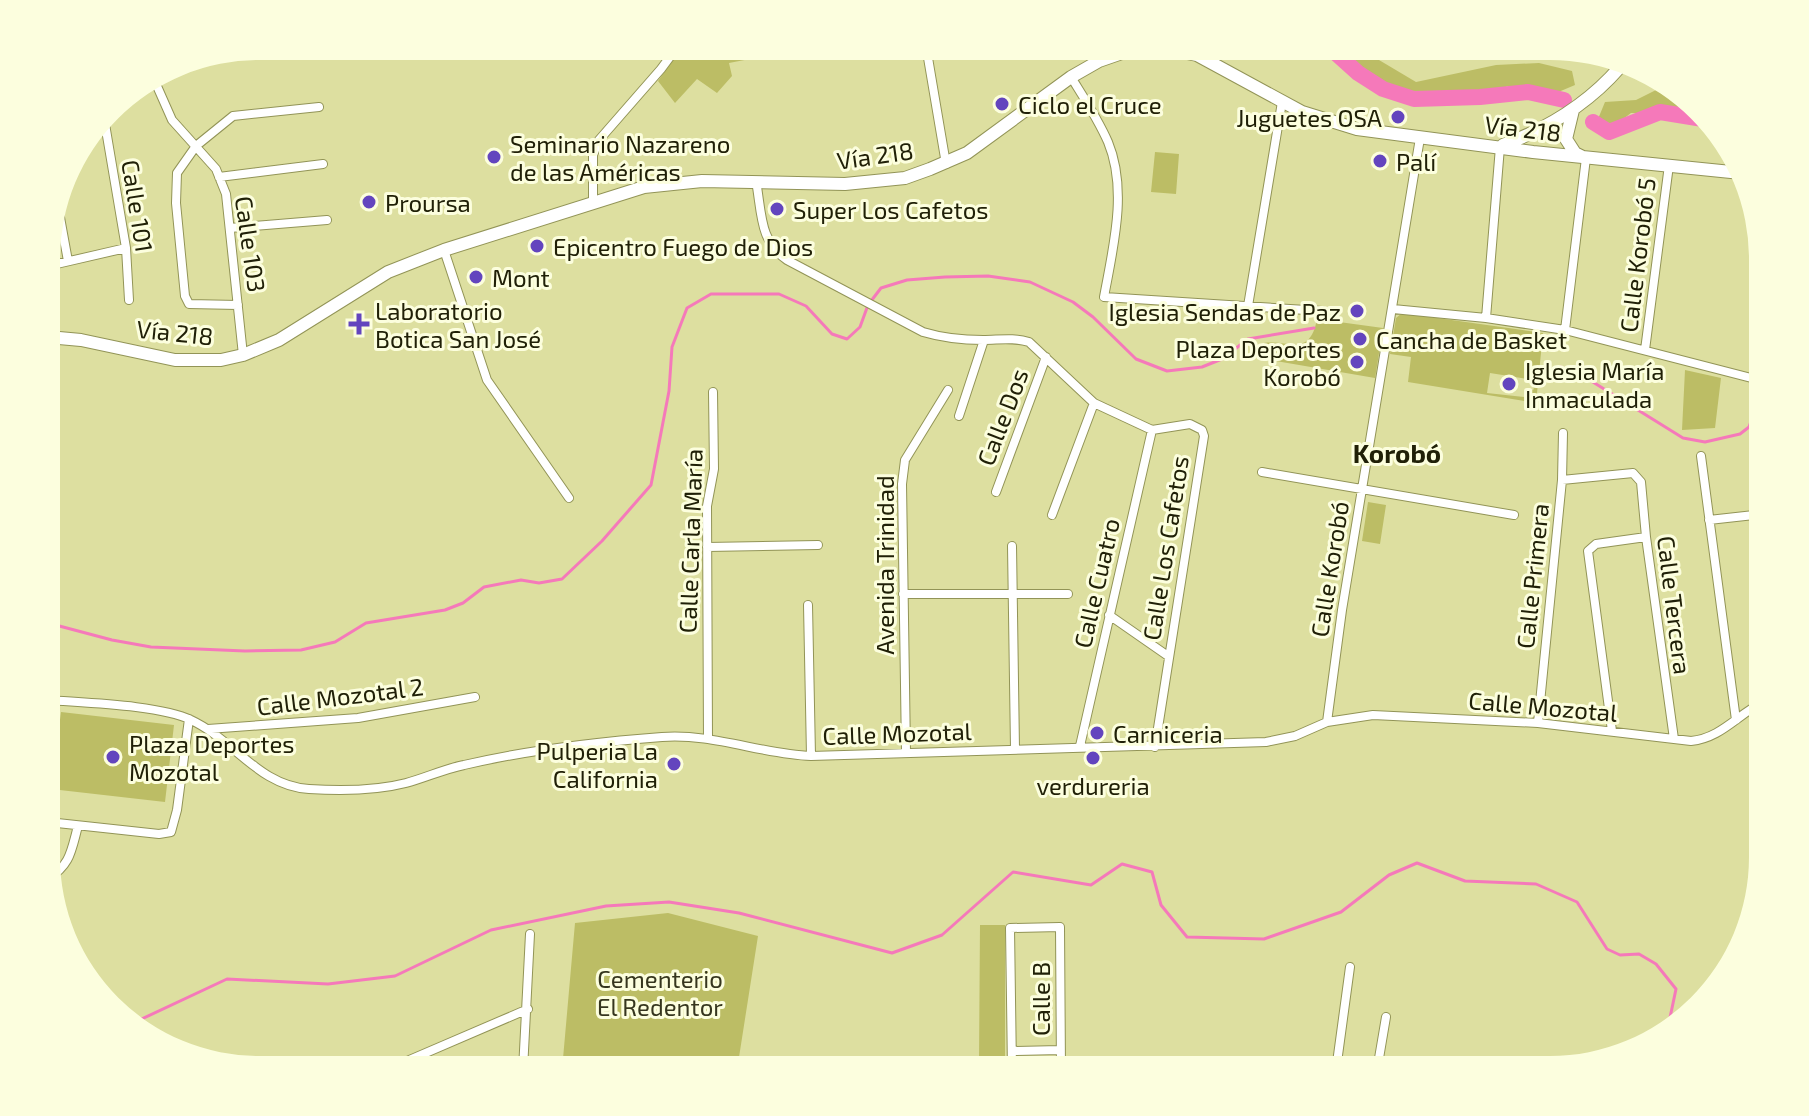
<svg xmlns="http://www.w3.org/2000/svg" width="1809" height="1116" viewBox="0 0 1809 1116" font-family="'Exo 2',sans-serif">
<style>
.green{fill:#bcbd65;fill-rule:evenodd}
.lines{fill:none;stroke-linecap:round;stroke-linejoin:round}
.stream{stroke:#f579ba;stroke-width:3}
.river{stroke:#f579ba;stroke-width:16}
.minor-casing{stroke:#929457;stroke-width:10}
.secondary-casing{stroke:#929457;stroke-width:14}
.minor{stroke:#fff;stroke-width:8}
.secondary{stroke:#fff;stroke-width:12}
.poi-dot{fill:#6345be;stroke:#fcfede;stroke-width:3}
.labels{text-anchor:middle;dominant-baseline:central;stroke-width:6;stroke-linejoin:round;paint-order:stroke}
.poi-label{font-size:24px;fill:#202007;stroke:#fcfede;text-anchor:start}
.street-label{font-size:24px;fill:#202007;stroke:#fcfede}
.park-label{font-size:24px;fill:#36361e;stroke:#fcfede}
.neighbourhood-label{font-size:26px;font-weight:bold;fill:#202007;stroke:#fcfede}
</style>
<rect width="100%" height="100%" fill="#dddfa0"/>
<path class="green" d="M683,46H737L760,57L729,63L732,76L717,93L697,79L675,103L658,81Z
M1325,46L1363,48L1379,60L1416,82L1496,65L1539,63L1572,71L1575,85L1556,93L1508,86L1480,97L1414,99L1383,89L1358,73L1339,53Z
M1656,90L1680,94L1697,113H1631L1611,128L1598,119L1605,102L1636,100Z
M1155,152L1179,154L1176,194L1151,192Z
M1402,313L1543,333L1536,403L1408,382L1411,357L1390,354L1396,318ZM1490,373L1527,379L1534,389L1524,397L1487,393Z
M1317,319L1383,328L1375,378L1252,357L1256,345C1284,335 1309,362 1317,319Z
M1685,370L1721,378L1715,428L1682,430Z
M1368,502L1386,505L1380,544L1362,541Z
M61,712L174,725L165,802L51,789Z
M668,913L758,936L737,1070H562L575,923Z
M980,925H1005V1063H979Z"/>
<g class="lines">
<path class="stream" d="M1561,367L1588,379L1683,438L1705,442L1740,434L1749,427L1753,416L1763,353
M48,623L112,640L151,647L245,651L301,650L335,642L366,623L445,610L463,603L484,587L521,580L539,583L562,579L602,541L651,485L669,391L672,347L687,308L711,294H779L806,306L832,334L847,339L860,327L868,305L881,288L907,280L945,277L988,276L1030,282L1073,302L1093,317L1136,359L1167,371L1202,367L1222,359L1248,339L1314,328
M131,1024L227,979L328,984L395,976L491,930L606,906L669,902L739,913L892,953L942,935L1013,872L1091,885L1122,864L1152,872L1161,905L1187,937L1264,939L1341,912L1389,875L1417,863L1465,881L1536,884L1577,902L1607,949L1620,955L1639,954L1656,964L1676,989L1667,1032"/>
<path class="river" d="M1328,46L1358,73L1383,89L1414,99L1480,97L1528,92L1564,100
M1593,122L1609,132L1660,112L1703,119"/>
<g class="minor-casing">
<path id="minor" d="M926,46L946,164
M153,77L172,120L216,169L226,194L243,355
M1071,77C1084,98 1098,119 1108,142C1128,190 1113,248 1104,297L1322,311
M104,118L126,248L129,300
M219,177L323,164
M756,181C762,213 759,241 787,260L923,332C943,338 963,340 983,340C999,340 1013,337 1029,342L1094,403L1152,430L1190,424L1202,430L1204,436L1155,747
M57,201L68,261
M593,202V155L599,140L661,69L678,46
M230,228L327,220
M444,250L487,380L569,498
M48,266L126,248
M238,305L189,304L185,296L176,203L177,173L196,146L233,116L319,107
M1248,306L1282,102
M1393,309L1486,318L1565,330L1763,381
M1486,318L1500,147
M1565,330L1586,158
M1645,350L1669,165
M959,416L984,340
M1701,456L1736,720
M1262,472L1514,515
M1562,480L1633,473L1641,482L1646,537L1674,739
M996,492L1046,357
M1052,515L1094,403
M1709,520L1763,514
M1012,546L1015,749
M707,547L818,545
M903,594H1068
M808,605L811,756
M1109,615L1168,656
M48,700C85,703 160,705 191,720C234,740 259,786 309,789C341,791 375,791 406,783C425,778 444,769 464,765C528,750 596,742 662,737C712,733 761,754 811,756L1266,742L1295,736L1327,722L1373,715L1538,723L1691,741C1721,738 1737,715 1763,702
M1327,722L1342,610L1420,138
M1538,723L1562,480L1563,433
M208,729L358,718L475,697
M1612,731L1588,551L1596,544L1646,537
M708,739L707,506L714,469L713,392
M1080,746L1152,430
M906,752L902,484L905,460L948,390
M48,822L159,834L171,832L177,810L189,719
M48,879C71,864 71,851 78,826
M1012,1051L1060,1050
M367,1070L407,1061L528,1009
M523,1070L530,934
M1012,1070L1010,928L1060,927L1061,1070
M1336,1070L1350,967
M1377,1070L1386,1017"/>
</g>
<g class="secondary-casing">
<path id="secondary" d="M1573,110L1566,139L1575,153L1583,157
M1503,145C1549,128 1588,104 1620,67
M48,337L81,340L175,360H221L243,355L279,340L388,272L444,250L644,187L702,181L845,184L905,178L930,169L967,153L1071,77L1099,61L1122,53L1143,51H1177L1197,55L1302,112L1357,129L1533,152L1741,173"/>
</g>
<use href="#minor" class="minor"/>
<use href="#secondary" class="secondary"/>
</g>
<g class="poi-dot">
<circle cx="1002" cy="104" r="8"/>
<circle cx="1398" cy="117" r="8"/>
<circle cx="494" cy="157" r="8"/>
<circle cx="1380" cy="161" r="8"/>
<circle cx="369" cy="202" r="8"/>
<circle cx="777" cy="209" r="8"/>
<circle cx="537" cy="246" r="8"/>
<circle cx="476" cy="277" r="8"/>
<circle cx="1357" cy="311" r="8"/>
<path d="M355 312h8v8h8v8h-8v8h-8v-8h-8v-8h8z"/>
<circle cx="1360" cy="339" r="8"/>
<circle cx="1357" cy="362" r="8"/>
<circle cx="1509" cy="384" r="8"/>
<circle cx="1097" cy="733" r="8"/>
<circle cx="113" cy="757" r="8"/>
<circle cx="1093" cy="758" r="8"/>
<circle cx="674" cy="764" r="8"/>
</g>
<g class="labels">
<g class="poi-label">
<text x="1018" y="104">Ciclo el Cruce</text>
<text x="1382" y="117" text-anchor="end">Juguetes OSA</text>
<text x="510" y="143">Seminario Nazareno<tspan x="510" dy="28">de las Américas</tspan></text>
<text x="1396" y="161">Palí</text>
<text x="385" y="202">Proursa</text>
<text x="793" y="209">Super Los Cafetos</text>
<text x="553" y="246">Epicentro Fuego de Dios</text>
<text x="492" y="277">Mont</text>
<text x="375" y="310">Laboratorio<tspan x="375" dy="28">Botica San José</tspan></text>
<text x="1341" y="311" text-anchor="end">Iglesia Sendas de Paz</text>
<text x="1376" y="339">Cancha de Basket</text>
<text x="1341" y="348" text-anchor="end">Plaza Deportes<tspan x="1341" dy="28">Korobó</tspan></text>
<text x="1525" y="370">Iglesia María<tspan x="1525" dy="28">Inmaculada</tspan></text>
<text x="1113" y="733">Carniceria</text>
<text x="129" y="743">Plaza Deportes<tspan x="129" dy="28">Mozotal</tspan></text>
<text x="658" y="750" text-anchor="end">Pulperia La<tspan x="658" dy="28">California</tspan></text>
<text x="1093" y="785" text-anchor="middle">verdureria</text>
</g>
<g class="street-label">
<text transform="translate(1523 128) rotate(7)">Vía 218</text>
<text transform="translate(875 155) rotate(-8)">Vía 218</text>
<text transform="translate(138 206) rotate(81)">Calle 101</text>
<text transform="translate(251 244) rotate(82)">Calle 103</text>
<text transform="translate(1637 255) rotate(-83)">Calle Korobó 5</text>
<text transform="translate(175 332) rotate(6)">Vía 218</text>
<text transform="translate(1002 417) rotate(-69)">Calle Dos</text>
<text transform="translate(690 541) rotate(-88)">Calle Carla María</text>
<text transform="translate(1165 548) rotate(-81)">Calle Los Cafetos</text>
<text transform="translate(884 565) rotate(-90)">Avenida Trinidad</text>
<text transform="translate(1329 569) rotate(-81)">Calle Korobó</text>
<text transform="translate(1532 576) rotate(-84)">Calle Primera</text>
<text transform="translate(1096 583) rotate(-77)">Calle Cuatro</text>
<text transform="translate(1675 605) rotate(83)">Calle Tercera</text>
<text transform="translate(340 696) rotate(-7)">Calle Mozotal 2</text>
<text transform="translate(1543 706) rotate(5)">Calle Mozotal</text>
<text transform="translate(897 733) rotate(-2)">Calle Mozotal</text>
<text transform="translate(1040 999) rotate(-90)">Calle B</text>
</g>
<g class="park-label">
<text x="660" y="978">Cementerio<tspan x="660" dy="28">El Redentor</tspan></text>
</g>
<g class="neighbourhood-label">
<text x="1397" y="452">Korobó</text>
</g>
</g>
<path d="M0 0H1809V1116H0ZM259 60H1550A199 199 0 0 1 1749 259V857A199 199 0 0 1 1550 1056H259A199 199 0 0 1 60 857V259A199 199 0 0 1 259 60Z" fill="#fcfede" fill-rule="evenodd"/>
</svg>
